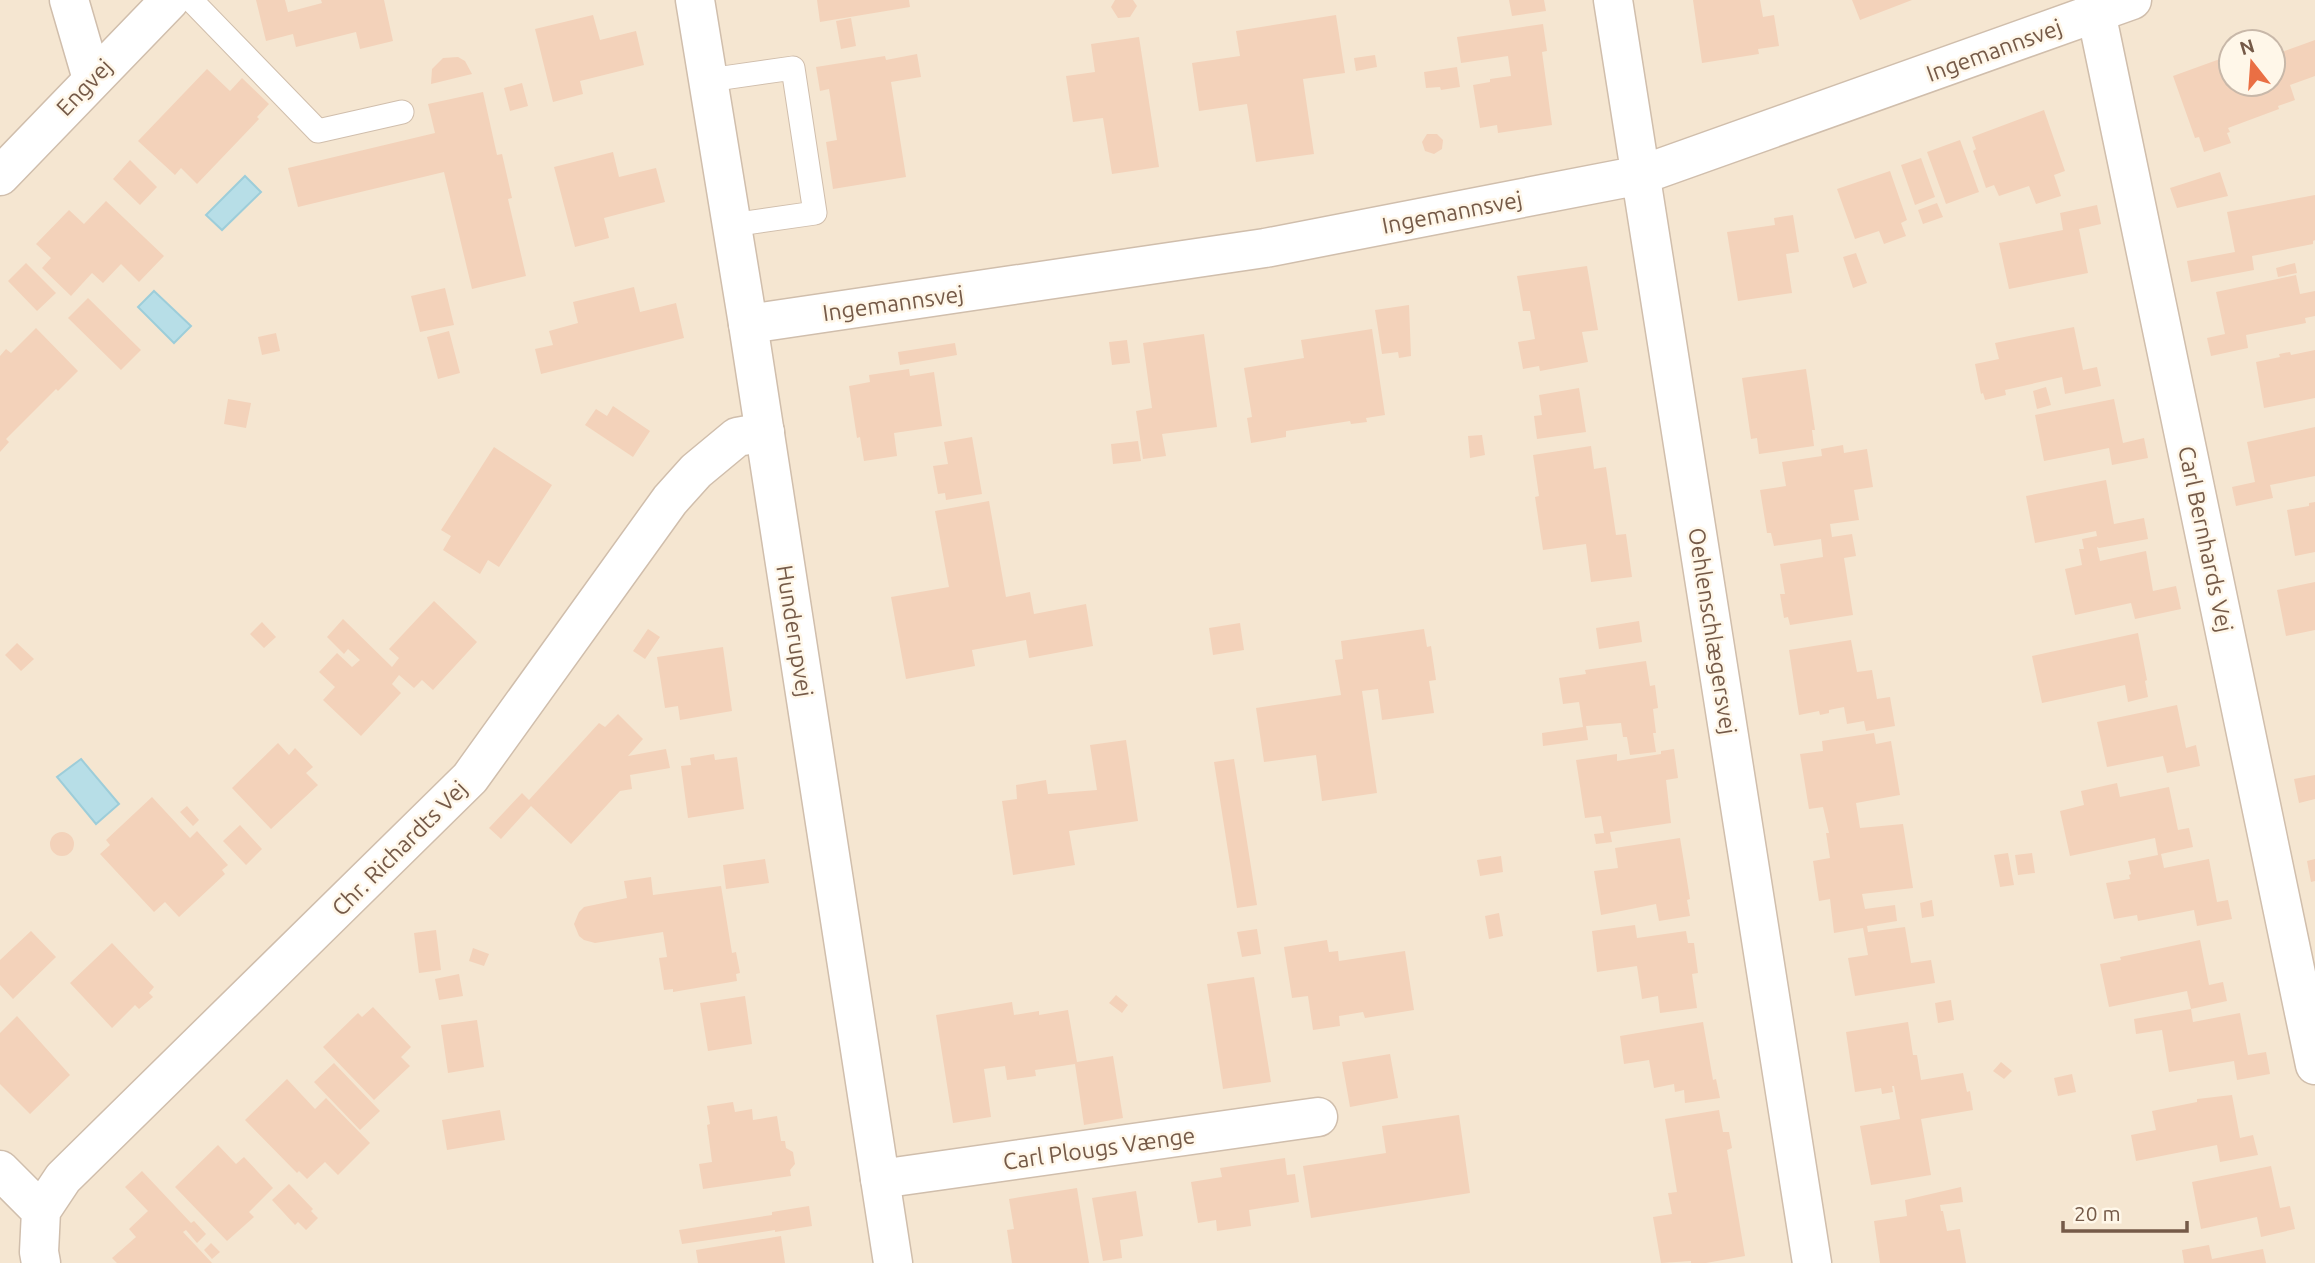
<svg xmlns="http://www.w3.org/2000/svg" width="2315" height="1263" viewBox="0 0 2315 1263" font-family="Ubuntu,sans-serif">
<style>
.residential{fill:#f5e6d1;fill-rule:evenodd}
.water{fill:#b7dee7;stroke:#9dcdd9;stroke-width:2}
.building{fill:#f3d2ba}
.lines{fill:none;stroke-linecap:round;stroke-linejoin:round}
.service-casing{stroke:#d0beac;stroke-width:25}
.minor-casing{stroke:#d0beac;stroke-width:41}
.tertiary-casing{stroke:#d0beac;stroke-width:41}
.service{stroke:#fff;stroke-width:23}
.minor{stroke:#fff;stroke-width:38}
.tertiary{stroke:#fff;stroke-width:38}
.labels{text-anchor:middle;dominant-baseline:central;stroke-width:5;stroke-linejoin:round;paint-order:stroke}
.street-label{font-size:23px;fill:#755a48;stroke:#fff7e9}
</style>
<rect width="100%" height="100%" fill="#fdf3e3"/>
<path class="residential" d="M0,0H2315V1263H0ZM2231,42H2273V84H2231Z"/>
<path class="water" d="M245,176L261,192L222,230L206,215Z
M154,291L191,326L174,343L138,307Z
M81,759L119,804L96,824L57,777Z"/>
<path class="building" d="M256,0H285L288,12L322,3L321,0H384L393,41L360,49L356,32L296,47L293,34L266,41Z
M817,0H909L910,7L820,22Z
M1115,0H1133L1137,6L1130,17L1118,18L1111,7Z
M1509,0H1544L1546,11L1512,16Z
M1693,0H1760L1763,17L1774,15L1779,46L1758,49L1759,54L1702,63Z
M1852,0H1912L1860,20Z
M593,15L600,40L636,31L644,65L580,81L583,94L553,102L535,29Z
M1336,15L1345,73L1303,79L1314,154L1256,162L1247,104L1199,111L1192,63L1240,56L1236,31Z
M851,18L856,46L841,49L836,21Z
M1543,24L1547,51L1542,52L1552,125L1498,133L1497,125L1480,128L1473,85L1490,82V79L1511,76L1508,56L1461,63L1457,37Z
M1139,37L1159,167L1112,174L1103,118L1073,122L1066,76L1095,72L1091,44Z
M2315,40V76L2290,85L2295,100L2278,106L2279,109L2228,128L2230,132L2227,133L2231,143L2204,152L2199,137L2195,138L2173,76L2231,55V84H2273V75L2285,70L2279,53Z
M917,54L921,77L891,82L906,177L833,189L826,142L837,140L829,89L820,91L816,67L885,56L886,60Z
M1375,55L1377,67L1356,71L1354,58Z
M458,57L465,61L472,74L431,84L432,69L443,58Z
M1457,67L1460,87L1441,90L1440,87L1426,88L1424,72Z
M207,69L230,91L242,78L269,104L257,117L259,119L197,184L181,168L175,175L138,141Z
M522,83L528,106L510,111L504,88Z
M483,92L497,155L502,154L512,198L508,199L526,276L472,289L444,172L298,207L288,168L435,133L428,104Z
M2044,110L2065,171L2054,175L2061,196L2036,204L2029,186L1999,196L1994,185L1986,188L1973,151L1976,149L1972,137Z
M1427,134H1437L1443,140L1442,149L1434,154L1425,151L1422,142Z
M1960,140L1979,192L1946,204L1927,152Z
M613,152L619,177L656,168L665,202L604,218L609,238L575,247L554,167Z
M1921,158L1935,197L1915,205L1901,165Z
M130,160L157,187L140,205L113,179Z
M1890,171L1907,220L1901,223L1906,236L1884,244L1879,231L1855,239L1837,189Z
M2220,172L2228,196L2177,208L2170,188Z
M2315,195V240L2313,241V244L2252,256L2254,270L2191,282L2187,261L2235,252L2227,212Z
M106,201L164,256L139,282L121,264L103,283L92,273L71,296L42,268L51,258L36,244L69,210L84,224Z
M1937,203L1943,217L1923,224L1918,210Z
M2097,205L2101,224L2079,229L2088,273L2009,289L1999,243L2063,230L2060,213Z
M1793,215L1799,252L1786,254L1792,293L1738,301L1727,232L1775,225L1774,218Z
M1856,253L1867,283L1853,288L1843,257Z
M26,263L56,293L37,311L8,281Z
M2295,263L2297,273L2278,277L2276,268Z
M1587,266L1598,330L1582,332L1588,362L1540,371L1539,366L1523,369L1518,342L1535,339L1530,311H1523L1517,276Z
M2296,275L2300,294L2315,291V316L2305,318L2306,323L2246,335L2248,348L2211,356L2207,338L2225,334L2216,292Z
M634,287L640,312L676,303L684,338L541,374L535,349L553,345L549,331L578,323L573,302Z
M445,288L454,325L420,332L411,296Z
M88,298L141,350L121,370L68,318Z
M1409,305L1411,356L1399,358L1398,352L1382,354L1375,310Z
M2074,327L2083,370L2097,367L2101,386L2065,394L2062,377L2005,390L2006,395L1985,400L1983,393L1981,394L1975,364L1999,359L1995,343Z
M36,328L78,371L58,391L56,389L6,439L9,442L0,452V356L6,349L11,353Z
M1372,329L1385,415L1366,418L1367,422L1351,424L1350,421L1286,431V437L1251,443L1247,418L1252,417L1244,368L1304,358L1301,340Z
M449,331L460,373L438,379L427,337Z
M276,333L280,351L262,355L258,337Z
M1204,334L1217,427L1162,434L1166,456L1143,459L1136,411L1152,408L1143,343Z
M1127,340L1130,363L1112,365L1109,342Z
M955,343L957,355L900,365L898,352Z
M2315,350V398L2264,408L2256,362L2280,357L2279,354L2290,352L2291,355Z
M909,369L910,376L934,372L942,426L894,433L897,456L864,461L860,437L857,438L849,386L870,382L869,375Z
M1806,369L1815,430H1812L1814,446L1759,454L1757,438L1751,439L1742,378Z
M2046,387L2051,405L2037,409L2033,391Z
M1579,388L1586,432L1537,439L1534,416L1542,415L1539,395Z
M228,399L251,403L246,428L224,424Z
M2114,399L2123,443L2144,438L2148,458L2112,465L2109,448L2044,461L2035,415Z
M613,406L650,431L633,457L585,425L596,409L607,416Z
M2315,427V476L2270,485L2273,498L2236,506L2232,487L2255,482L2247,442Z
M1482,435L1485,455L1470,458L1468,436Z
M972,437L982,494L946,500L945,493L938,494L933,466L948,464L944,442Z
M1138,441L1141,461L1113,464L1111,444Z
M1843,445L1844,453L1867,449L1873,487L1854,490L1859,520L1830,524L1832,537L1852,534L1856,556L1844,558L1853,615L1790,625L1788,617L1784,618L1780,594H1785L1780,564L1823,557L1821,539L1774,546L1771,533H1767L1760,490L1786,486L1782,462L1822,456L1821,449Z
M1591,446L1594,469L1606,467L1616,535L1626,534L1632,577L1591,582L1586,544L1543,550L1535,497L1539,496L1533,455Z
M494,447L552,485L499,567L488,560L480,574L443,550L451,536L441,530Z
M2106,480L2114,524L2144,518L2148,539L2099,548L2097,547L2100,561L2146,551L2153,591L2176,586L2181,609L2135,619L2131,603L2075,615L2065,569L2082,565L2079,549H2084L2082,539L2097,536L2096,531L2035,543L2026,496Z
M989,501L1006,597L1030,592L1034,614L1086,604L1093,646L1029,658L1026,640L972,650L975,666L906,679L891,597L949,587L935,511Z
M2315,502V552L2295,556L2287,510L2309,506V503Z
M2315,582V630L2286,636L2277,590Z
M434,601L477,642L433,690L422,680L414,688L399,675L392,684L401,693L361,736L323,700L335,687L319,672L337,653L352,667L360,660L348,649L344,654L327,637L343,619L392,667L399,658L389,649Z
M1639,621L1642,642L1599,649L1596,628Z
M262,622L276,637L264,648L250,634Z
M1240,623L1244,650L1213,655L1209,628Z
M648,629L660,637L645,659L633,651Z
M1424,629L1427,647L1431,646L1436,680L1429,681L1434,713L1382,720L1378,689L1362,691L1377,793L1322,801L1316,755L1264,762L1256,708L1341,695L1335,660L1343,659L1341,641Z
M2138,633L2147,680L2145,681L2148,697L2128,702L2125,685L2042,703L2032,656Z
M1851,640L1857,672L1872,670L1877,699L1890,697L1895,726L1866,731L1864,721L1847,724L1844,707L1829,710V713L1820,715L1819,711L1799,715L1789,650Z
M17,643L34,659L21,671L5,655Z
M723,647L732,711L680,720L678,706L665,708L657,657Z
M1646,661L1650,686L1655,685L1658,708L1653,709L1656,733H1653L1656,752L1630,755L1627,737H1623L1621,723L1586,726L1588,740L1543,746L1542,733L1583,727L1579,702L1563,704L1559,678L1586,674L1585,670Z
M2177,705L2186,748L2196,745L2200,766L2167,773L2163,756L2107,767L2097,722Z
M618,714L643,739L628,756L666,749L670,768L630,775L632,789L620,791L571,844L531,806L501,839L489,828L522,793L529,800L599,723L605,727Z
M1874,733L1876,744L1891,741L1900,795L1856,803L1860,828L1903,824L1913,888L1862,894L1865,909L1895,905L1897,921L1867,926L1868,932L1905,927L1911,963L1931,960L1935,983L1855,996L1848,958L1868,955L1863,928L1834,933L1830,899L1819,901L1813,861L1830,858L1826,833H1829L1823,807L1809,809L1800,754L1823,751L1822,741Z
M1126,740L1138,821L1069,831L1075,865L1013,875L1002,801L1017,799L1016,785L1046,780L1048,794L1097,790L1090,745Z
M278,743L289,755L295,748L313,767L306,773L318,785L271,829L232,788Z
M1674,749L1678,778L1666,780L1671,823L1610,832L1612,842L1596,844L1594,834L1604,833L1601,816L1585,818L1576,760L1617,754V761L1661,754V751Z
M714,754L715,760L737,757L744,809L688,818L681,766L691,765L690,758Z
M1234,759L1257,905L1237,908L1214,762Z
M2315,775V799L2299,803L2294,779Z
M2117,783L2120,797L2169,787L2178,830L2189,828L2193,847L2161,854L2164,868L2209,859L2217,902L2228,900L2232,919L2197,926L2194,910L2138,921L2137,915L2114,919L2106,883L2130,879L2129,875L2131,874L2128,861L2158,855L2155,838L2070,856L2060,811L2084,805L2081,791Z
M152,797L190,838L197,831L228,865L222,870L225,874L179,917L165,902L154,912L100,854L110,845L106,840Z
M187,806L199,820L193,826L180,812Z
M240,825L262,849L246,865L223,841Z
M50 844a12 12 0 1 1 24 0a12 12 0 1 1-24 0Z
M1680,838L1690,899L1687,900L1690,916L1659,921L1656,904L1601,915L1594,871L1618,868L1615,848Z
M2008,853L2014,885L2000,887L1994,855Z
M2032,853L2035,873L2018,875L2015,855Z
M1501,856L1503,872L1480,876L1477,860Z
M765,859L769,883L726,889L723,865Z
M2315,859V881L2311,882L2307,861Z
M651,877L653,895L721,886L732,953L736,952L740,973L736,974L737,981L673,992V989L664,990L659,958L667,957L663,932L595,943L584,940L579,936L574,924L579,912L584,907L627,898L624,881Z
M1932,900L1934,916L1922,918L1920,903Z
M1499,913L1503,936L1489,939L1485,916Z
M1635,925L1637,938L1686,931L1688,943H1694L1698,973L1692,974L1697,1008L1660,1013L1658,996L1642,999L1637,966L1597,972L1592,931Z
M1257,929L1261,954L1242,957L1237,932Z
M436,930L441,970L419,973L414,933Z
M31,931L56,957L13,999L0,985V960Z
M1327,940L1329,952L1338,951L1339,961L1405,951L1414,1010L1365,1018L1363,1012L1339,1016L1340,1026L1313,1030L1308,996L1292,998L1284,947Z
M2200,940L2209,985L2223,982L2227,1001L2191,1009L2187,991L2109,1007L2100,964L2121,960L2120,957Z
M112,943L154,987L149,993L153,997L139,1009L135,1005L112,1028L70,983Z
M473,948L489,954L484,966L469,961Z
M459,974L463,996L439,1000L435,979Z
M1254,977L1271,1082L1223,1089L1207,984Z
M1116,995L1128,1005L1122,1013L1109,1003Z
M745,996L752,1044L708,1051L700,1003Z
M1951,1000L1954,1020L1938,1023L1935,1003Z
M1012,1002L1014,1015L1039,1011V1015L1068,1010L1077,1062L1113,1056L1123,1118L1084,1125L1075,1064L1035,1070L1036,1076L1007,1080L1005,1066L984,1069L991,1117L953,1123L936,1015Z
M373,1007L411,1047L401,1057L410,1066L374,1100L323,1047L358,1013L362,1017Z
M2191,1009L2193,1022L2240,1013L2248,1055L2266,1052L2270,1074L2237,1080L2234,1061L2169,1072L2162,1030L2136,1034L2134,1019Z
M17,1016L70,1075L30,1114L0,1084V1033Z
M477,1020L484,1067L448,1073L441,1025Z
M1703,1022L1713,1080L1716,1079L1720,1098L1685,1103L1684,1090L1675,1092L1674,1084L1654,1088L1649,1060L1624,1064L1620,1036Z
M1908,1022L1913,1055H1917L1921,1080L1963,1073L1967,1092L1970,1091L1973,1110L1921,1119L1931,1175L1871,1185L1860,1126L1900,1119L1894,1086H1892L1893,1092L1882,1094L1881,1088L1855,1092L1846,1032Z
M1390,1054L1398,1098L1350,1107L1342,1062Z
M2001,1062L2012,1071L2004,1079L1993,1071Z
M334,1063L380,1111L360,1130L314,1082Z
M2072,1074L2076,1092L2058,1096L2054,1078Z
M287,1079L315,1109L326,1098L370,1143L338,1175L325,1162L307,1179L299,1171L297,1173L245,1120Z
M2232,1095L2240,1138L2253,1135L2258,1155L2220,1162L2217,1145L2136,1161L2131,1135L2156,1130L2152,1111L2197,1102V1099Z
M733,1102L735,1112L752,1109L753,1120L777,1116L781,1141H785L786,1148L793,1152L795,1164L790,1170L791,1176L703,1189L699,1164L712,1162L707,1125L710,1124L707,1106Z
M500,1110L505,1140L447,1150L442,1120Z
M1719,1110L1723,1132H1729L1732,1148L1727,1150L1745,1256L1706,1263H1691V1261L1661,1263L1653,1217L1672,1214L1668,1193L1677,1192L1665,1119Z
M1459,1115L1470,1193L1311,1218L1303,1166L1386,1153L1382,1126Z
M218,1145L236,1164L244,1157L273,1188L249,1212L254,1217L227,1241L175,1187Z
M1285,1158L1287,1175L1295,1174L1299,1202L1249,1210L1251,1226L1217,1231L1216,1220L1198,1223L1191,1182L1222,1177L1220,1168Z
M2271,1166L2280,1208L2290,1206L2295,1229L2261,1237L2257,1217L2201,1229L2192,1182Z
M142,1171L191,1223L194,1221L206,1234L197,1243L186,1230L183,1232L212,1263H117L112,1258L136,1237L129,1229L148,1211L125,1187Z
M289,1184L313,1209L311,1211L318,1218L306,1230L298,1222L295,1225L272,1200Z
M1961,1187L1963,1202L1940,1205L1941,1211H1943L1947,1231L1960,1229L1966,1263H1880L1874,1221L1907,1216L1905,1200Z
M1077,1188L1089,1263H1012L1007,1230L1014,1229L1009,1199Z
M1136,1191L1143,1236L1120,1240L1122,1258L1103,1261L1092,1198Z
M809,1206L812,1226L775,1232V1230L682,1244L679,1230L772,1215V1212Z
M781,1236L785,1263H698L696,1250Z
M211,1243L220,1252L212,1259L204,1250Z
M2209,1245L2212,1259L2263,1249L2266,1263H2184L2182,1250Z"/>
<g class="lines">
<g class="service-casing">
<path id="service" d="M191,0L318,131L402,112
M709,80L793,68L815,213L732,225"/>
</g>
<g class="minor-casing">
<path id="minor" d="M69,0L92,79
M1613,0L1812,1263
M2096,12L2315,1065
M0,176L170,0
M748,324L1265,248L1641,175L2132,0
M0,1170L41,1211
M880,1179L1318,1117
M41,1263L39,1252L41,1211L63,1178L470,778L670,500L696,471L737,437L765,432"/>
</g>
<g class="tertiary-casing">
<path id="tertiary" d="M695,0L748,324L893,1263"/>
</g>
<use href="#service" class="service"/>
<use href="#minor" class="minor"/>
<use href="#tertiary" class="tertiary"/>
</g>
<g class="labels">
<g class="street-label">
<text transform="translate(1994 50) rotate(-20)">Ingemannsvej</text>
<text transform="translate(84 87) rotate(-46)">Engvej</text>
<text transform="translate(1452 212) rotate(-11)">Ingemannsvej</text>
<text transform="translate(893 303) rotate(-8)">Ingemannsvej</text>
<text transform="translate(2206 539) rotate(78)">Carl Bernhards Vej</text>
<text transform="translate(795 631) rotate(81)">Hunderupvej</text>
<text transform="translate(1713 631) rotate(81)">Oehlenschlægersvej</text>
<text transform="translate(399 848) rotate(-45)">Chr. Richardts Vej</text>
<text transform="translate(1099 1148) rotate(-8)">Carl Plougs Vænge</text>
</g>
</g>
<g transform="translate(2252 63) rotate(343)"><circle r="33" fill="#fff7e9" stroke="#c8b8a9" stroke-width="2"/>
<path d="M0-5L12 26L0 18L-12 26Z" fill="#ea6f44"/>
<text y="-10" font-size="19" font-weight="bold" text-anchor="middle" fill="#755a48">N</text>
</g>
<path d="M2063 1221v10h124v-10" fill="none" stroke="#755a48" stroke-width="3.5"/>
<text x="2074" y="1221" font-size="21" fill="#755a48" stroke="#fff7e9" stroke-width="5" paint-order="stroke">20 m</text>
</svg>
